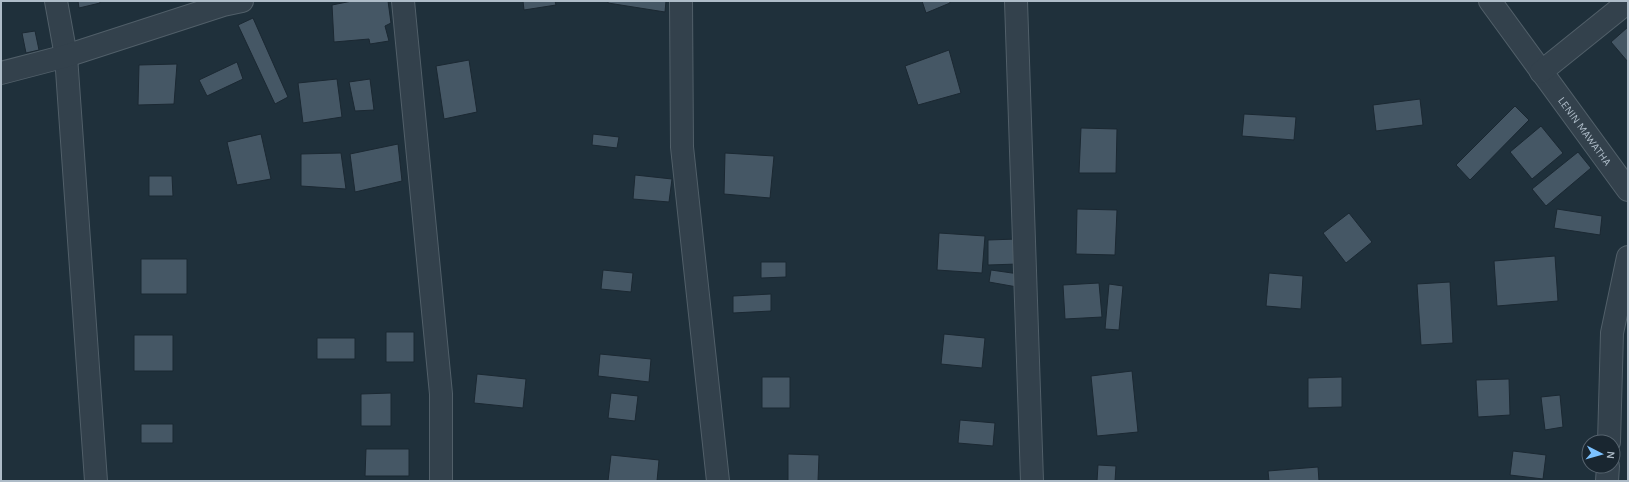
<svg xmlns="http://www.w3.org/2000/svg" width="1629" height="482" viewBox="0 0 1629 482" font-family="Karla,sans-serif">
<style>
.building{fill:#455765;stroke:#1b2832}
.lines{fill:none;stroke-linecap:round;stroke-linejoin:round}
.minor-casing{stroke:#515f69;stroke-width:24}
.minor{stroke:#33414c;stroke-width:22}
.labels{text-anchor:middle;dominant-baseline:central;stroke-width:3.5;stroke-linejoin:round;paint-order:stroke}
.street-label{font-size:11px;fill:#aebcc8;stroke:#192630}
</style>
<rect width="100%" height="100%" fill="#1f303b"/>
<path class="building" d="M78,1H100V3L79,8Z
M352,1H388L391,23L385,26L389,41L370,44L369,39L334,42L332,5Z
M523,1H555L556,5L524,10Z
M608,1H666L665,12L608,3Z
M922,1H950V3L926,13Z
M253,18L288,97L275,104L238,25Z
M1628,27V62L1611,42Z
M35,31L39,50L26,53L22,33Z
M949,50L961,93L918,105L905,66Z
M469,60L477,112L444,119L436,66Z
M237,62L243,79L207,96L199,80Z
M177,64L174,104L138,105L139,65Z
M337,79L342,117L303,123L298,83Z
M370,79L374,110L355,111L349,82Z
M1420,99L1423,125L1376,131L1373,105Z
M1515,106L1529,120L1470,180L1456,165Z
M1244,114L1296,117L1294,140L1242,136Z
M1541,126L1563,153L1532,179L1510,152Z
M1081,128L1117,129L1116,173H1079Z
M261,134L271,179L237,185L227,142Z
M593,134L619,137L617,148L592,145Z
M398,144L402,181L355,192L350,154Z
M1578,152L1591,168L1546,206L1532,189Z
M341,153L346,189L301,186V154Z
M725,153L774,156L770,198L724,194Z
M635,175L672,179L669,202L633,199Z
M149,176H172L173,196H149Z
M1077,209L1117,210L1115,255L1076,254Z
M1557,209L1602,216L1600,235L1554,228Z
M1349,213L1372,242L1346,263L1323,233Z
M939,233L985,236L982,273L937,270Z
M1017,239L1018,264L988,265V240Z
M1555,256L1558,301L1497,306L1494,261Z
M141,259H187V294H141Z
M761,262H786V277L761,278Z
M603,270L633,273L631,292L601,289Z
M991,270L1019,274L1017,287L989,282Z
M1269,273L1303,276L1301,309L1266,306Z
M1450,282L1453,343L1421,345L1417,284Z
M1099,283L1102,317L1065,319L1063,285Z
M1109,284L1123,286L1119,330L1105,329Z
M771,294V311L733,313V296Z
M386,332H414V362H386Z
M944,334L985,338L982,368L941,364Z
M134,335H173V371H134Z
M317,338H355V359H317Z
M600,354L651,359L649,382L598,376Z
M1132,371L1138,432L1097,436L1091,376Z
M477,374L526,379L523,408L474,403Z
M762,377H790V408H762Z
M1342,377V407L1308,408V378Z
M1509,379L1510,415L1478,417L1476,380Z
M391,393V426H361V394Z
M611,393L638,396L635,421L608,418Z
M1560,395L1563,427L1545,430L1541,397Z
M960,420L995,423L993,446L958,443Z
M141,424H173V443H141Z
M366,449H409V476H365Z
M1513,451L1546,455L1543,479L1510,475Z
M788,454L819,455L818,481H788Z
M611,455L659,460L657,481H608Z
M1098,465L1116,466L1115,481H1097Z
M1318,467L1319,481H1269L1268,471Z"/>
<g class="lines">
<g class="minor-casing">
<g id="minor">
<path d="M56,1L66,56L96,481"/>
<path d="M403,1L441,394V481"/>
<path d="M681,1L682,147L718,481"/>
<path d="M1016,1L1032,481"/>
<path id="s1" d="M1490,1L1628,190"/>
<path d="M1541,72L1628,2"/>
<path d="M1,73L66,56L223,5L242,1"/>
<path d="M1609,442L1612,333L1628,257"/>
<path d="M1607,481L1608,466"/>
</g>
</g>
<use href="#minor" class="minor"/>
</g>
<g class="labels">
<g class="street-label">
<text stroke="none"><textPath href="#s1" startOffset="161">LENIN MAWATHA</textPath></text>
</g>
</g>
<rect width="1629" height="482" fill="none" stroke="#aebcc8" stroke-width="4"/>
<g transform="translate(1601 454) rotate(96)"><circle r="19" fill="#192630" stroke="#55626d"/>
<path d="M0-3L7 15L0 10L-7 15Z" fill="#7cc2ff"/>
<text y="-6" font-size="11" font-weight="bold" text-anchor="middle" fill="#aebcc8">N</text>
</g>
</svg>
